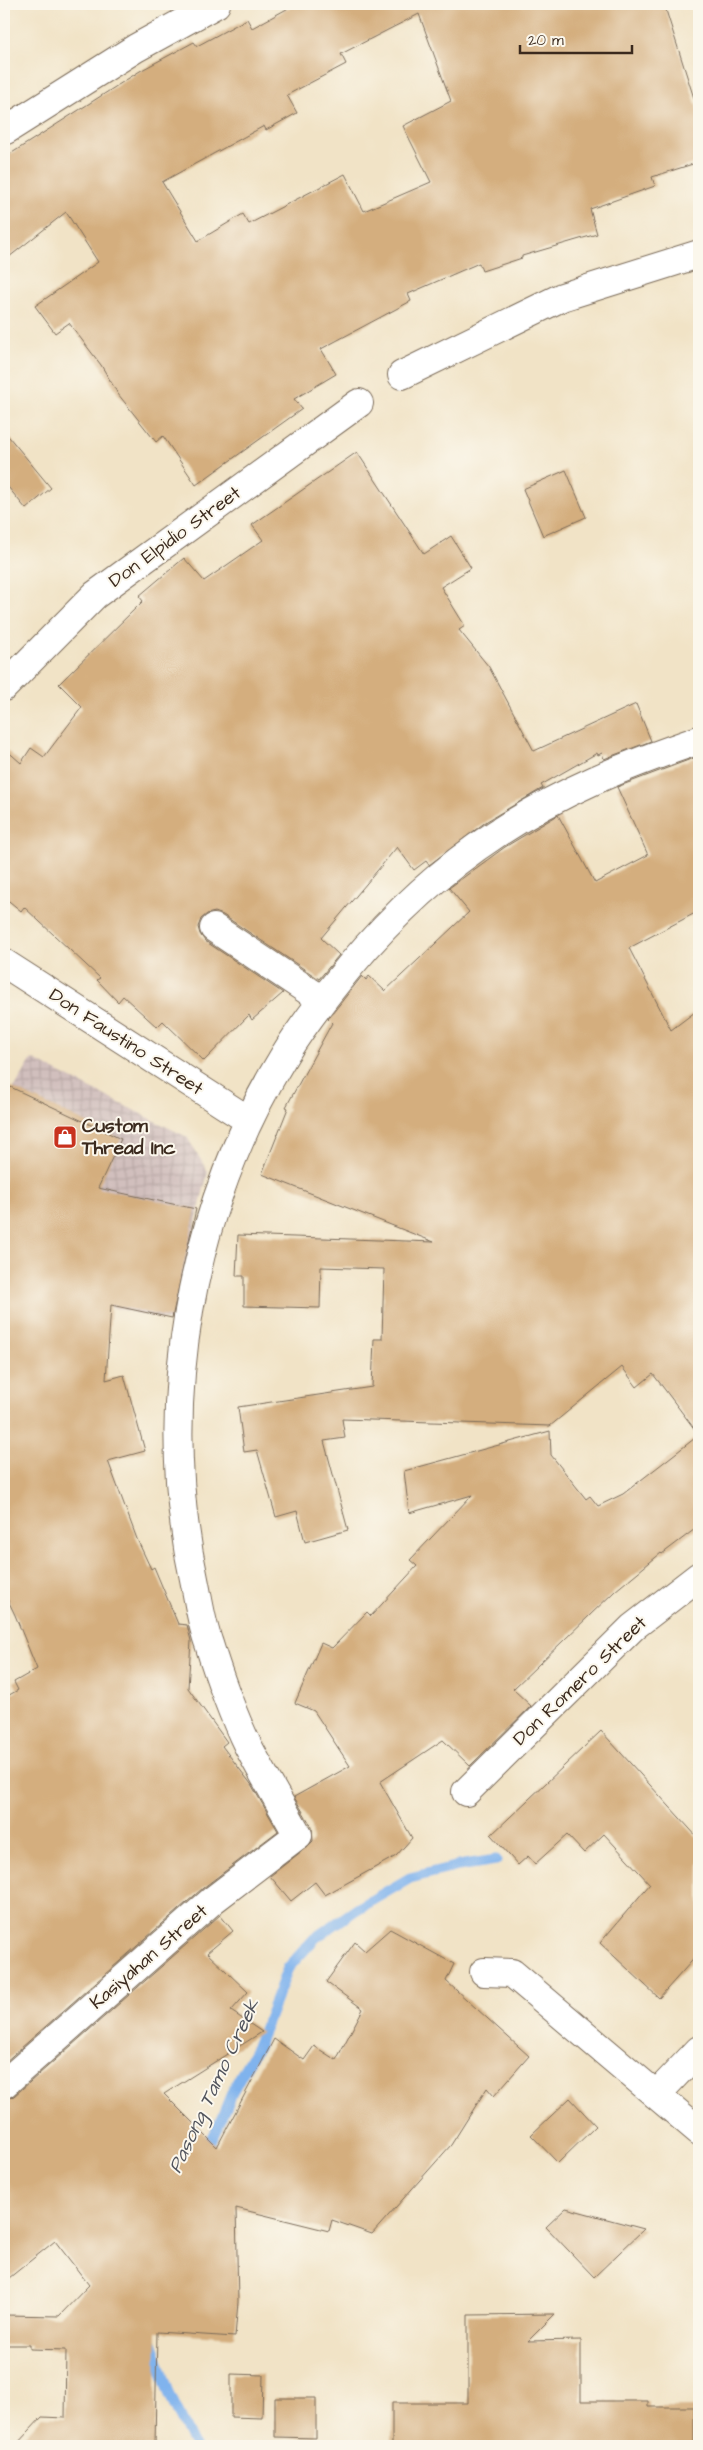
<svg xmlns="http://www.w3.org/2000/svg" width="703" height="2450" viewBox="0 0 703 2450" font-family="'Architects Daughter',sans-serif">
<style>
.industrial{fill:url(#industrial-grid)}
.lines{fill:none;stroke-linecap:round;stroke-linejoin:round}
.stream{stroke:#80b3ed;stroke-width:11}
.building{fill:#d4ae7e;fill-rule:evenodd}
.pedestrian-casing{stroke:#7b6b59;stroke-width:30}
.minor-casing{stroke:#7b6b59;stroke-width:30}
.pedestrian{stroke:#fff;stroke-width:28}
.minor{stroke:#fff;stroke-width:28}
.labels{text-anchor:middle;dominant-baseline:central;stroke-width:4;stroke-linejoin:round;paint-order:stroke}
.street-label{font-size:19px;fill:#3b2a1e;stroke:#fbf7ec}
.poi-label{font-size:19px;font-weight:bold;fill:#3b2a1e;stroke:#fbf7ec;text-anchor:start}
.water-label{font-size:20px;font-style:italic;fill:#50535c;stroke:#fbf7ec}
</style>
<defs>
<pattern id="industrial-grid" width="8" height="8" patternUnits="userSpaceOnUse" patternTransform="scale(1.25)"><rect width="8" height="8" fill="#d1bfbd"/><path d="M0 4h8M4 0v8" fill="none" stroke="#b4a4a2"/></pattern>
</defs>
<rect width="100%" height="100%" fill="#fbf7ec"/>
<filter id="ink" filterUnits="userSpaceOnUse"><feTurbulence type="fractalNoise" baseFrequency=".02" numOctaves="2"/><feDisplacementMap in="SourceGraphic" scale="10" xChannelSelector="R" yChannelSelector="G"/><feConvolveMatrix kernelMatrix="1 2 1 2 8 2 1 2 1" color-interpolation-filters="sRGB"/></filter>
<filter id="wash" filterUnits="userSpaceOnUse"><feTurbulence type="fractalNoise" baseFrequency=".0096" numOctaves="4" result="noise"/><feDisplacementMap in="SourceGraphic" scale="20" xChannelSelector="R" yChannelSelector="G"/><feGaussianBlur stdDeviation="1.12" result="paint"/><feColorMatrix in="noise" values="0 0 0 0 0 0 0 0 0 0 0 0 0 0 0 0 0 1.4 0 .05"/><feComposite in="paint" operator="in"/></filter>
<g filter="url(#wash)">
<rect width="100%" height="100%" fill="#f1e3c6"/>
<path class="industrial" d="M32,1059L187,1137L208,1172L172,1321L4,1283V1105Z"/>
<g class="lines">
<path class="stream" d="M204,2154L223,2115L234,2088L258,2045L288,1968L315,1938L357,1909L410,1878L458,1866L496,1860
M152,2342L169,2393L194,2446"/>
</g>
<g id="blocks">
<path class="building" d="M296,4H664L699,114V162L652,177L655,186L590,209L597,234L522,256V258L482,271L479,263L408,294L411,301L321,349L336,374L294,399L302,409L196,485L163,436L156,442L118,394L101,365L69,323L55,333L35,306L98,262L66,212L4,261V158L140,71L194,42L197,46L247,19L252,28ZM419,14L451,101L403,126L431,182L364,211L345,174L249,224L243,214L198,241L162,182L264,126L266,130L297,113L287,95L346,64L341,54Z
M4,431L51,488L26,509L4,482Z
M357,452L424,554L451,536L471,568L441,587L465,626L459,630L489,667L534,751L636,704L651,741L604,759L602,753L598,755L597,753L541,785L543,788L487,821L429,865L426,861L414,870L397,847L321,938L339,955L319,979L223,915L215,912L207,914L201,919L198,927L200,934L205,941L283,993L252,1020L249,1015L204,1061L163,1021L157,1027L123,996L118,1002L97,980L100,978L24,907L21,911L4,897V748L21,763L31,748L44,757L82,707L59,684L143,601L139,596L184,558L204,581L263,540L252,525Z
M566,470L586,517L543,536L523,489Z
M699,756V911L629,948L671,1030L699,1009V1435L653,1374L637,1387L622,1367L550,1426L342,1419L345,1438L324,1441L348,1530L305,1542L297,1511L276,1517L257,1450L244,1452L238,1407L372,1387L374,1339H382L384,1269L321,1267L320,1308L244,1306V1276H236L238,1235L434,1242L262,1174L288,1108L286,1107L332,1023L328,1019L362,976L366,980L369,976L385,991L469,912L449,888L505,847L558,815L595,883L648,855L617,787Z
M4,1084L121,1139L98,1188L196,1209L172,1318L111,1305L106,1380L124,1375L145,1451L108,1461L137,1539L151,1569L154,1567L178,1624L187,1625L191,1641L188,1688L227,1742L222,1746L251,1784L278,1831L203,1888L4,2063V1698L18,1690L14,1682L37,1669L15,1615L4,1592V1393H7V1353L4,1348Z
M550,1431L551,1455L586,1499L590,1496L598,1506L623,1494L699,1435V1526L662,1554L661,1553L615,1591L513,1689L531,1706L470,1766L443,1740L380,1782L412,1838L396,1856L325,1895L315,1882L291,1901L270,1876L307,1847L313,1841L312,1827L294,1797L350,1766L314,1711L295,1703L321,1643L332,1648L367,1612L371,1616L417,1566L410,1560L472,1495L409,1513L404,1471Z
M601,1731L699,1839V1953L659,1998L600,1943L650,1884L604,1834L584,1853L567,1835L535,1864L528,1856L518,1865L491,1835Z
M220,1915L233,1931L207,1953L248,1992L231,2011L262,2032L164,2094L217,2147L274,2039L304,2060L314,2046L336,2060L363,2009L326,1982L355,1942L365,1951L390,1929L454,1964L446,1981L529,2056L494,2096L487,2088L451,2145L372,2234L332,2220L329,2231L236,2208L238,2302L235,2337L157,2332L155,2446H15L42,2417L65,2418L66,2350L30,2349V2345H4V2315L59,2316L89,2285L55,2241L4,2282V2099L14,2096Z
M570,2098L596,2126L558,2163L531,2135Z
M566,2208L644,2229L594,2277L546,2227Z
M555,2314L528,2341L581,2340V2401H648V2407H694V2446H392V2403H468V2315Z
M231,2374L263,2375L262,2418L231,2417Z
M275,2398H316V2438L275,2437Z"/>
</g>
</g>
<g filter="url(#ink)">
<use href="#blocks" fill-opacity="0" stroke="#7b6b59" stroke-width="1"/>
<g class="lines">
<g class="pedestrian-casing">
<path id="pedestrian" d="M4,2084L213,1900L298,1835"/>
</g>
<g class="minor-casing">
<path id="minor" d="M6,130L136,48L216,4
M402,375L562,297L699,254
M4,687L95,595L359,403
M214,928L322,1000
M4,963L248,1120
M466,1792L633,1627L699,1576
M298,1835C281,1805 264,1776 248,1746C234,1718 218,1674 209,1644C202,1625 199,1604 195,1584C155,1405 189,1211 285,1054C304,1023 327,994 350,966C392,916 441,870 496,834C561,791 626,765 699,740
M484,1972L512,1973L699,2131
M656,2095L699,2050"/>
</g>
<use href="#pedestrian" class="pedestrian"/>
<use href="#minor" class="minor"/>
</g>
</g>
<defs>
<g id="shop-square" transform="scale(1.25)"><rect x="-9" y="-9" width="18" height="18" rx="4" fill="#c8321e" stroke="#fbf7ec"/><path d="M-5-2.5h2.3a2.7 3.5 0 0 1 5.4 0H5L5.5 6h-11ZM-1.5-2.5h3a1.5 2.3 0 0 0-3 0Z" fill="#fff"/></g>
</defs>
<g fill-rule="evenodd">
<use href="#shop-square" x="65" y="1137"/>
</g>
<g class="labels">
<g class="street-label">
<text transform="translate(175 537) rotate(-36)">Don Elpidio Street</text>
<text transform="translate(126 1042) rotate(33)">Don Faustino Street</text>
<text transform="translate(580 1681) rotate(-44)">Don Romero Street</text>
<text transform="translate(149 1957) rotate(-41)">Kasiyahan Street</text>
</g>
<g class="poi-label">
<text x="82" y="1126">Custom<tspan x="82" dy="22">Thread Inc</tspan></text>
</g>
<g class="water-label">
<text transform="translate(214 2086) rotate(-65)">Pasong Tamo Creek</text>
</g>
</g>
<rect width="703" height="2450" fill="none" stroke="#fbf7ec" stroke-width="20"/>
<path d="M520 45v8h112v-8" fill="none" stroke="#3b2a1e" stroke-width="2.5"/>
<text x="528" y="45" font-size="15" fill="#3b2a1e" stroke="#fbf7ec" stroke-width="4" paint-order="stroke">20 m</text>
</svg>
